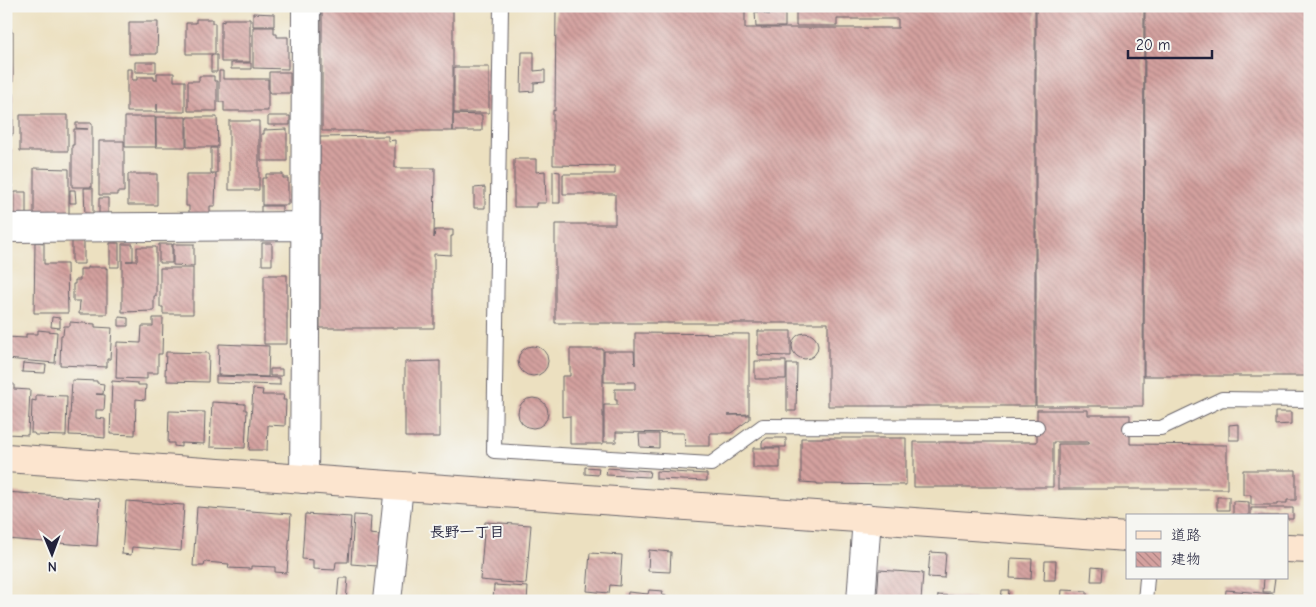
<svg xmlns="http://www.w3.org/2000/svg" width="1316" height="607" viewBox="0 0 1316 607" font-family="'Comic Neue','Klee One',sans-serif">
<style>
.building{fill:url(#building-back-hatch)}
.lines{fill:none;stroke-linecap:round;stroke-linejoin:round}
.lane-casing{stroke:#69646a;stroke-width:16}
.street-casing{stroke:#69646a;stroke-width:30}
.secondary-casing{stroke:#69646a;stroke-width:30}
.lane{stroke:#fff;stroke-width:14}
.street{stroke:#fff;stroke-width:28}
.secondary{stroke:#fce5cf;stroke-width:28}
.labels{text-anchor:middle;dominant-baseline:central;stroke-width:4;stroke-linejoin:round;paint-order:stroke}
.neighbourhood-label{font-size:15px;font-weight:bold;fill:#22223b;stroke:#f6f6f2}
</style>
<defs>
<pattern id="building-back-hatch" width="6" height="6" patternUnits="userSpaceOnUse" patternTransform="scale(1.25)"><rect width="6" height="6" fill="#d4a19f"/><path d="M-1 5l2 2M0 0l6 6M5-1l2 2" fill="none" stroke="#ac8383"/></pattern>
</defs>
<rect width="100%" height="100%" fill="#f6f6f2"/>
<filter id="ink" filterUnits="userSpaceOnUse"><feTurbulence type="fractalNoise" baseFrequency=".02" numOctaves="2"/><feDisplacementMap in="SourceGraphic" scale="10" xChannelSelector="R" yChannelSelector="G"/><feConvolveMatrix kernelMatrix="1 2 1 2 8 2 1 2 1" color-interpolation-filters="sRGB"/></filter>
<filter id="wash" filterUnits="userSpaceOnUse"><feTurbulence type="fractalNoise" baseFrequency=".0096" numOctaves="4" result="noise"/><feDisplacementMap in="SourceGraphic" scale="20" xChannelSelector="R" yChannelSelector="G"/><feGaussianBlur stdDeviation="1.12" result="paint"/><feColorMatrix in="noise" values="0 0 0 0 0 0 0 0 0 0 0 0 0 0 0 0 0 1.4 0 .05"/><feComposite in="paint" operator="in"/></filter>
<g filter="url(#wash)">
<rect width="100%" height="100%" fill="#ece0c0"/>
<g id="blocks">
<path class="building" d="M322,6H453V131H322Z
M642,6H745V28H898V19H837V26H796V6H898V13V7H918V6H1035V406H828V323H555V224H615V194H563V174H615V166L553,165V110L555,111L556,9H642Z
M1036,6H1144L1143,406H1036Z
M1145,6H1310V376H1144Z
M755,12H785V27H756Z
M253,13L274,14V26H253Z
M196,19H212V23H215V54H186V23H196Z
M224,19H250V62H221V21L224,22Z
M129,22H158L157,54H129Z
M253,27H274V34H277V37H288V69L253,68Z
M6,28H11V32H13V82H6Z
M522,52H534V71L545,70V82L534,83V91L521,92Z
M211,55H217V72H211Z
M135,62H156V72H135Z
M231,63H251V69H231Z
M454,67H489V113H454Z
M127,69H132V80H137V77H154V80H157V73H174V81H185V112H157V104V112H127Z
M219,71H223V79H268V111H224V102H219Z
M269,72H290V93H269Z
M199,76H214V81H217V111H188V81H199Z
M6,93H13V134L12,133V136L6,135Z
M453,114L482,115V131H453Z
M20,115H68V151H20Z
M268,116H290V125H268Z
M125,117H155L156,147H125Z
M156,117H186V147H156Z
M187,117H217L218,147H187Z
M229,121H259V190H229Z
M76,123H92V187H72V145H74V129H88L76,128Z
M287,129V161H261V134H264V130Z
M388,136V141L395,140V168H435L434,238L435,230H453V236H451V255L434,254V328H320V137Z
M99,141H124V192H117V195H99Z
M211,148H217V173H211Z
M6,149H12V214H6Z
M514,159H536V172L545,171L546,203H536V207H514Z
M34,168L69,169V216L34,215Z
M553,171L560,172V203H553Z
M128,174H157V205H128Z
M186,174H216L215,206H210V214H189V206H186Z
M266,174H283V178H288V205H262V178H266Z
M485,187V208H474V188Z
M84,188H93V216H85Z
M70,190H75L76,203H70Z
M15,192H26V214H15Z
M99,198H108V216H99Z
M261,206H282V214H261Z
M72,241H84V264H72Z
M35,242L44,243V264H67L68,313H34Z
M110,243H119V267H110Z
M262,243H272V265H262Z
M122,244H133V261H126H137V247H156V296H154V311L122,312Z
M159,244H172V263H159Z
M173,244H194V266L173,265Z
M88,267H106V269L107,268V314H79L80,301H73V284H75V280H80V269H88Z
M160,268H193V314H163V307H160Z
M264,275H287V344H264Z
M52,317L60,318V328L51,327Z
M119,317L128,318V326H119Z
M153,318H163L162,354H158V373H147V379L116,378L117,342L141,343L142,326H153Z
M70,322L95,324V327L112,328L110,359H107V367L60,365L61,335H63L64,326H70Z
M38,330L57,332L55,363L6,359V337L26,338V334H38Z
M758,331H791V356L758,355Z
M635,333L749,334V414L728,415H750V419L731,433H710V446H685L684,433L616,432V442H604V405H617V400H615V389H635V382H604V351H634L635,365Z
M792 346a13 13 0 1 1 26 0a13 13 0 1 1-26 0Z
M219,344L269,346L268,377L218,375Z
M518 361a15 15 0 1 1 30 0a15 15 0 1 1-30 0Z
M570,349H603V444H570V416L562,417V376H570Z
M166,352L209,353L208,382L167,381V375H165Z
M440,361V437H405V362Z
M755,361H786V379H755Z
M23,363L46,365L45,373L22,372Z
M787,364H797L796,411H787Z
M270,369H282V376H270Z
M216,376L280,378V385L216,383Z
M72,380L97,381V383L104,384L103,394H96L105,395L104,410H96V418L105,419V438L95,437V436L69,435Z
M112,381L138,383V385H146L145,400L136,399L135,435L110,434Z
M6,384H14V389L30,390L28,435L6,434Z
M253,389L263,390L262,395H284L283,400H286L285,426L268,425L267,450H249Z
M36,395L67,396L66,436L35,435L34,433H31L32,400L36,401Z
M518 413a15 15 0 1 1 30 0a15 15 0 1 1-30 0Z
M212,402L245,404V410H247L245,448L210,447Z
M1037,410H1088V415H1130V444L1227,445V489H1058V444H1088L1089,442H1053V487H914V442H1037Z
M169,411L205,412L204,444L181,443V447L174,446V443H168Z
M1275,412H1291V424L1275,425Z
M1239,424V440H1229V425Z
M639,434H659V448L640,447Z
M767,438H786V447H762V442Z
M801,438H906V485L817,484V483L801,482Z
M753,448H780V468H753Z
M585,467L599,468L598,475L585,474Z
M607,468L650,471L649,477L606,475Z
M1243,470H1296V500H1287V503H1277V505H1251V495H1243Z
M656,471L707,474V481L656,479Z
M6,492L100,499L97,546L6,539Z
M1217,497H1229V510H1217Z
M126,501L184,505L181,551L132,547L131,555L122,554Z
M1233,501L1249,502V516H1233Z
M197,507L291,514L287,573L275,572V567L251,566V569L228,568L229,564L205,562L204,566H193Z
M1251,508H1293V519H1287V516H1251Z
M305,514L351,517L348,562H336L335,570L313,569V560L302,559Z
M354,515L371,516L370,534L379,535L377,566L351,564Z
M485,522L531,525L526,584L480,580Z
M649,550L671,552L670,572L648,571Z
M930,552L946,553L944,578L928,577Z
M590,553L622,555L620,586L610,585L609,593L587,591Z
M1011,558L1032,559L1031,579L1010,578Z
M1045,561H1056L1055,580H1044Z
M1092,567L1103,568L1102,581H1091Z
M879,570L923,573L921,601H877Z
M339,578H348L346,601H337Z
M1264,578H1275L1273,592H1263Z
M494,585L528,587L527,601H493Z
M649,590L663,591L662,595L666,596V601H627L628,592L648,594Z
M1002,590H1009L1008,599H1014V601H1001Z
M1062,590L1087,591V601H1061Z
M1226,590L1274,594L1273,601H1225Z
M938,595L975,598V601H937Z"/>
</g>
</g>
<g filter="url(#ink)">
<use href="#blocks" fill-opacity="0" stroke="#69646a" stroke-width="1"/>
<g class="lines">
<g class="lane-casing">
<path id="lane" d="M501,6L494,451L711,464L763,426L1037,427
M769,6V7
M1130,428H1161L1222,399L1310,400
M1145,601L1147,578"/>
</g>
<g class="street-casing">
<path id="street" d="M6,228L305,226
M304,479L305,337L306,6
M387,601L399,486
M861,601L867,518"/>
</g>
<g class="secondary-casing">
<path id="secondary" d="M6,458L1127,537
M1287,548L1310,549"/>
</g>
<use href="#lane" class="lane"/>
<use href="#street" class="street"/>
<use href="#secondary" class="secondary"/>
</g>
</g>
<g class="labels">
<g class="neighbourhood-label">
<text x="467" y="532">長野一丁目</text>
</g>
</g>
<rect width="1316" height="607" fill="none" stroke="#f6f6f2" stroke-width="25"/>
<rect x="1126" y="514" width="162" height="65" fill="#f6f6f2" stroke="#a1a1a9"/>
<rect x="1136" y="531" width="25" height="8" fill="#fce5cf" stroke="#a1a1a9"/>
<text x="1171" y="540" font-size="15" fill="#22223b">道路</text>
<rect x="1136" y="552" width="25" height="15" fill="url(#building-back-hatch)" stroke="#a1a1a9"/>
<text x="1171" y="564" font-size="15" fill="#22223b">建物</text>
<g transform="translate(52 554) rotate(179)" stroke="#f6f6f2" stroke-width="4" paint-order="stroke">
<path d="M0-4L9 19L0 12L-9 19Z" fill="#22223b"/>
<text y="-8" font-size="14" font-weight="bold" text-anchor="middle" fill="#22223b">N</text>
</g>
<path d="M1128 50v8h84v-8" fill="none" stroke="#22223b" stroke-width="2.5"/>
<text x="1136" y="50" font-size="15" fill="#22223b" stroke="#f6f6f2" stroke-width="4" paint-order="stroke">20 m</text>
</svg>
